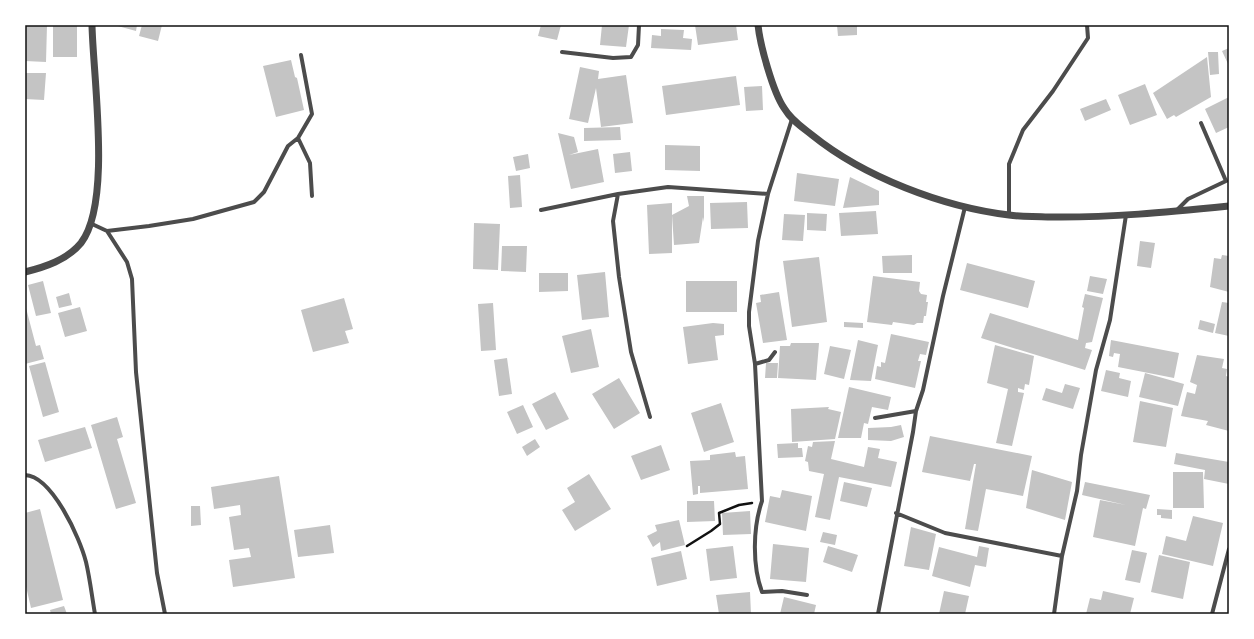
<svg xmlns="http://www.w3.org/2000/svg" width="1254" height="639" viewBox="0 0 1254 639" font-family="'IBM Plex Sans',sans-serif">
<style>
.building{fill:#c4c4c4}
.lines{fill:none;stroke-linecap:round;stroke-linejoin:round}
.path{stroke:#111;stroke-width:2.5}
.minor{stroke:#4c4c4c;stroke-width:4}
.tertiary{stroke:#4c4c4c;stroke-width:7}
.neatline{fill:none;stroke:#111;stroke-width:1.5}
</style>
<rect width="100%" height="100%" fill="#fff"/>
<path class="building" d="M25,25H47L46,62L25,61Z
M53,25H77V57H53Z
M114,25H137L136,31Z
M142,25H162L158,41L139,36Z
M541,25H561L557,40L538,36Z
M602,25H629L626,47L600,45Z
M695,25H736L738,40L698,45Z
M837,25H857V35L838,36Z
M661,29L684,30L683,38L692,39L691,50L651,48L652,35L661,36Z
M1229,48V66L1222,51Z
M1208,52H1218L1219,74L1210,75Z
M1207,57L1211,97L1176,117L1174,115L1167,119L1153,93Z
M291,60L295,77L297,78L304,110L276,117L263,66Z
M580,67L599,71L598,79L626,75L633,123L601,127L596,88L588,123L569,119Z
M25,73H46L44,100L25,99Z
M736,76L740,105L666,115L662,86Z
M1145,84L1157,115L1130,125L1118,95Z
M762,86L763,110L746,111L744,87Z
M1229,97V127L1216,133L1205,109Z
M1106,99L1111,110L1085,121L1080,109Z
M620,127L621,140L584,141V128Z
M558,133L574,137L578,152L569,155L598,149L604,182L571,189Z
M665,145L700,146V171L665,170Z
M630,152L632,171L615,173L613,154Z
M528,154L530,168L516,171L513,157Z
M797,173L839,179L835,206L794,201Z
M520,175L522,207L510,208L508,176Z
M850,177L879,191V205L843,208Z
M687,196H704V222L703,217L699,243L674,245L672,215L689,206Z
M747,202L748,228L711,229L710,203Z
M672,203V253L649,254L647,205Z
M876,211L878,234L841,236L839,213Z
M807,213L827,214L826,231L807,230Z
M784,214L805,215L803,241L782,240Z
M474,223L500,224L498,270L473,269Z
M1140,241L1155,243L1151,268L1137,266Z
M502,246H527L526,272L501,271Z
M912,255V273H883L882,256Z
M1222,255L1229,256V292L1210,287L1214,258L1221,259Z
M819,257L827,322L792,327L783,261Z
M967,263L1035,281L1028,308L960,290Z
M605,272L609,317L582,320L577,275Z
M539,273H568V291L539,292Z
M873,276L920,282L919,291L921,294L927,295L926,302H928L926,316H924L923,323H917L914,325L893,322L892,325L867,322Z
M1090,276L1107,279L1103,294L1087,291Z
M43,281L51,313L36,316L28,285Z
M686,281H737V312H686Z
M779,292L787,340L763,343L756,303L761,302L760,295Z
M69,293L72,305L59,308L56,297Z
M1085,294L1103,298L1092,342L1086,343L1085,348L1092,350L1085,370L981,338L990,313L1078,340L1084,308L1082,307Z
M344,298L353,329L345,331L349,343L313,352L301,310Z
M1222,302L1229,303V336L1215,333Z
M493,303L496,350L481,351L478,304Z
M80,307L87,331L65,337L58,313Z
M26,308L36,346L40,345L44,359L25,364Z
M1200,320L1215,324L1213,333L1198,329Z
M844,322L863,323V328L844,327Z
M713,323L724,324V335L715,336L718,360L688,364L683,327Z
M591,329L599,367L571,373L562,336Z
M891,334L929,342L926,355L920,354L918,361H921L915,388L875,379L877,366L881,367V362L885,363Z
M858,340L878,345L871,381L850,380Z
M1111,340L1179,353L1174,378L1118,367L1120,354L1114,353L1113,357L1109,356Z
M791,343H819L816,380L778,378L780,346H790Z
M995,345L1034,356L1029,385L1025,384L1024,390L1018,388V392L1024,393L1012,446L996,443L1008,389L987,383Z
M830,346L851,350L844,379L824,374Z
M1197,355L1224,359L1222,368L1227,369L1226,376L1229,377V431L1206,425L1208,421L1181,416L1187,392L1195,394L1197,385L1190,382Z
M507,358L512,394L499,396L494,360Z
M45,362L59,412L43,417L29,366Z
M766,363H778L777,378H765Z
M1106,370L1120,373L1119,378L1131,381L1128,397L1101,391Z
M1145,373L1184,384L1178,406L1139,397Z
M619,378L640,413L614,429L592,394Z
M1065,384L1080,388L1073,409L1042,400L1046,388L1062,393Z
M849,387L891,397L888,410L872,407L868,424L864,423L861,438H838Z
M555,392L569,419L546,430L532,404Z
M1140,401L1173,408L1166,447L1133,442Z
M721,403L734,442L704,452L691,413Z
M523,405L533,427L517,434L507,412Z
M829,407L828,409L841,412L835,439L792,442L791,409Z
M117,417L123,437L117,439L136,503L116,509L91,425Z
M901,425L904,437L891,441L868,440V428L891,427Z
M85,427L92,448L45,462L38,440Z
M930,436L1032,456L1023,496L986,489L978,531L965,529L976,464H974L970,481L922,472Z
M535,439L540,447L527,456L522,447Z
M835,441L831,459L864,467L868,447L880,449L878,458L897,462L891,487L839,477L830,520L815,517L824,474L809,471L808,462L805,461L808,446L812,447L813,442Z
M798,443V448H802L803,457L778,458L777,444Z
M661,445L670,470L641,480L631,456Z
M735,452L736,457L745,456L748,489L700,493V486H698V494L693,495L690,461L710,460V455Z
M1176,453L1229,462V484L1204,479L1205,470L1174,464Z
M1032,470L1072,482L1065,520L1026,508Z
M1173,472H1203L1204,508H1173Z
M589,474L611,509L575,531L562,510L575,502L567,488Z
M279,476L295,578L233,587L229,560L251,557L249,548L234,550L229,517L241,515L240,505L214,509L211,487Z
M844,482L872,488L867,507L840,501Z
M1085,482L1150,495L1146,509L1143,508L1135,546L1093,537L1100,500L1126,505L1082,495Z
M782,490L812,496L806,531L765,522L770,496L780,498Z
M687,501H714L715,521L687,522Z
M191,506H200L201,525L191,526Z
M40,509L63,600L31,608L25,582V513Z
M1157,509L1172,510V519L1161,518V515H1157Z
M750,511L751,534L723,535L722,513Z
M1193,516L1223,523L1213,566L1162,554L1166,536L1186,541Z
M679,520L685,545L661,551L660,542L653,547L647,536L657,531L655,525Z
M330,525L334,553L298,557L294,530Z
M911,527L936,534L929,570L904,566Z
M823,532L837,535L835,545L820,542Z
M773,544L809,548L806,582L770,579Z
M733,546L737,578L710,581L706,549Z
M828,546L858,555L852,572L823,562Z
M979,546L989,548L986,567L975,565L970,587L932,576L939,547L977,557Z
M1132,550L1147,553L1140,583L1125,580Z
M681,551L687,579L657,586L651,558Z
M1159,555L1190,562L1183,599L1151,592Z
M944,591L969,596L965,614H939Z
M1103,591L1134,598L1130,614H1086L1090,598L1101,600Z
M750,592L751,614H719L716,595Z
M784,597L816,605L814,614H780Z
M64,606L67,614H51L50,610Z"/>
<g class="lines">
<path class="path" d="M687,546L711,531L720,524L719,513L739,505L752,503"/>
<path class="minor" d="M562,52L613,58L631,57L638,45L639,25
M792,119L768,194L758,241L749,312V326L755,364L762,501C753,527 752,565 762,592L782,591L807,595
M298,138L310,163L312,196
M618,194L613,221L619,277L631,352L650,417
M541,210L618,194L668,187L768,194
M1176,211L1188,199L1226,181L1201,123
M1009,215V164L1023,130L1053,91L1088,38L1087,25
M92,224L107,231L149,226L193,219L254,202L264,192L288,146L298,138L312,114L301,55
M107,231L127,262L132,279L136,372L157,573L165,614
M755,364L769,360L775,352
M875,418L916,411
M25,475C52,476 80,538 86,562C90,579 92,597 95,614
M896,513L945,533L1062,556
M878,614L913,432L916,411L923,390L943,296L965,207
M1054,614L1062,556L1077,491L1081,455L1096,370L1110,320L1126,215
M1212,614L1229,549"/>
<path class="tertiary" d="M758,25C760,45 773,92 784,108C791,120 802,127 812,135C864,177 943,207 1009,215C1022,217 1035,216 1048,217C1109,218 1169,212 1229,206
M25,272C45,267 67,260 81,243C112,203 93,77 92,25"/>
</g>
<rect width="1254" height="639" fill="none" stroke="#ffffff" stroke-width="52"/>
<rect x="26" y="26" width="1202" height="587" class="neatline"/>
</svg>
